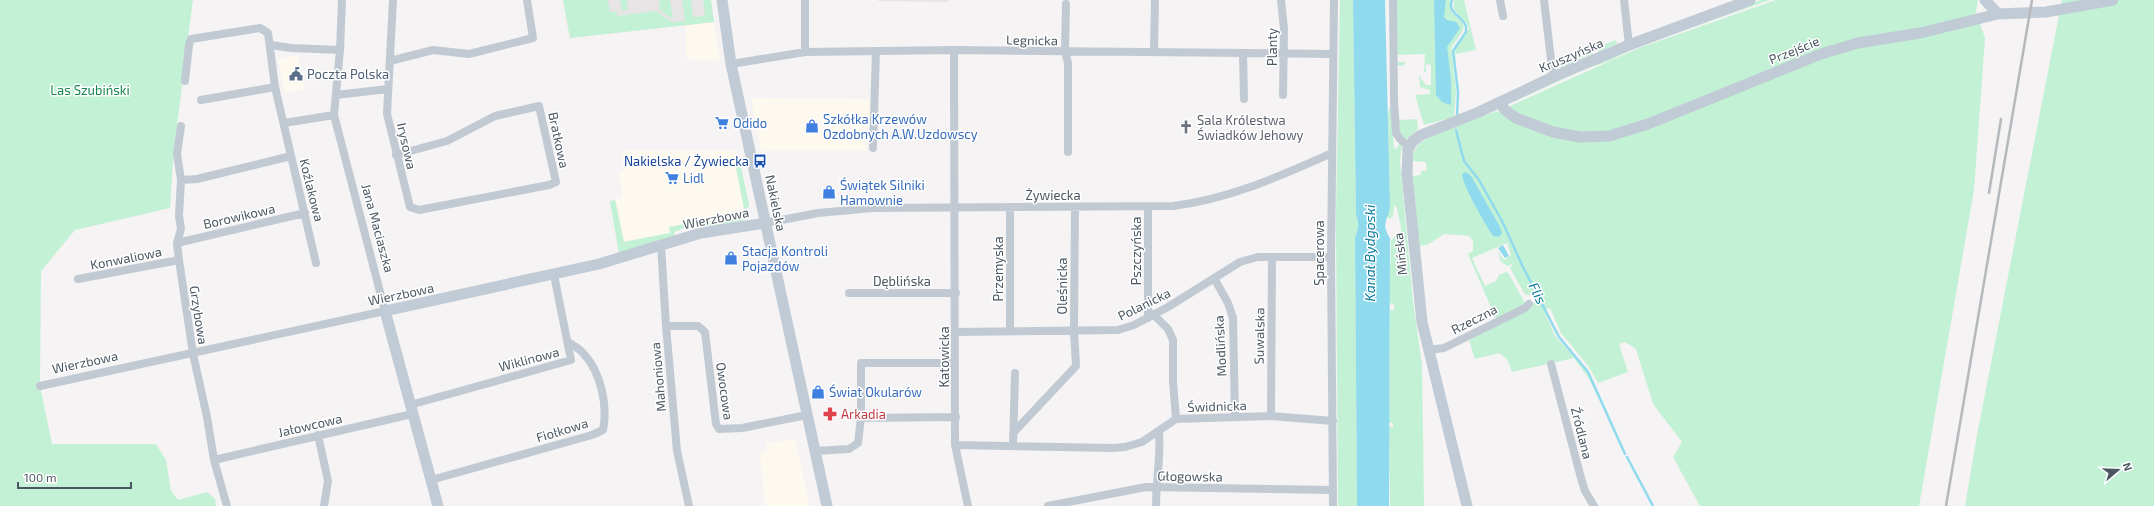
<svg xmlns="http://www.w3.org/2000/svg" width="2154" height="506" viewBox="0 0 2154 506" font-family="'Exo 2',sans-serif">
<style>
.commercial{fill:#fdf9ef}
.education{fill:#e6e4e5}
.green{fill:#c3f1d5}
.water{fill:#90daee}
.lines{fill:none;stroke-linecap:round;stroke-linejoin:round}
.stream{stroke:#90daee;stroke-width:2.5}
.street{stroke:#c1cad2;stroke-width:8}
.secondary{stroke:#c1cbd6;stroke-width:11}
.rail{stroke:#b5b8bd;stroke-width:2.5}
.labels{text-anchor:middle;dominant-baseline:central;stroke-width:3;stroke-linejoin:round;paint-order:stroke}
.street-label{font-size:13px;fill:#4a5661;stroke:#fff}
.service-label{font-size:13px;fill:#4e5e75;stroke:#fff;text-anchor:start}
.park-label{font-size:13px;fill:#17864f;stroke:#fff}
.shop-label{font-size:13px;fill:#366cbe;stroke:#fff;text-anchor:start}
.worship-label{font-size:13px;fill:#5b616d;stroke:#fff;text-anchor:start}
.transit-label{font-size:13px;fill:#164399;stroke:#fff;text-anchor:end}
.health-label{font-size:13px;fill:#be3a42;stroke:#fff;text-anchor:start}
.water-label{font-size:14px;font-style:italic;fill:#0c7c9b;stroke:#fff}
</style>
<rect width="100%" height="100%" fill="#f5f3f3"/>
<path class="commercial" d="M714,22L720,61L686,59V25Z
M298,55L305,88L285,93L278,59Z
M751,98L871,99V124L866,129V151H761Z
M622,151H736L748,207L692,223L670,233L624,241L616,199L622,198L619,171L624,170Z
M795,439L810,506H765L760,453L767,451L766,443Z"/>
<path class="education" d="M563,0H711L714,22L570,38Z
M878,0H948V2L878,1Z"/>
<path class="green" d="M0,0H193L174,148L170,208L75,230L41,271L40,386L52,444H156L166,460L171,491L178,500L207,492L215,499L216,506H0Z
M563,0H608L610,12H616L617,16L656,11L672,22L685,21L682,0H691L693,17L705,16L703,0H711L714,22L570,38Z
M620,0H627L628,10L622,11Z
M659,0H670L673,19L660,10Z
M1340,0H1353L1356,215L1358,221V228L1355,237L1357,506H1338L1336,216Z
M1395,0H1450L1451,11L1464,25L1462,32L1451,48L1456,91L1454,117L1424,125L1415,95L1430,94V90L1420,87L1419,75L1426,85H1431V65L1426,64V72H1424L1425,54L1397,55V62H1406L1403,66L1396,65Z
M1454,0H1464L1476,50L1456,54V62L1455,50L1469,29L1467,23L1454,10Z
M1761,0H1770L1639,46L1609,61L1583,70L1516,101H1513L1635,46Z
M1776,0H1978L1976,12L1985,38L1974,190L1919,506H1700L1673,457L1682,442L1653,404L1636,349L1625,342L1619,344L1628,372L1598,383L1589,367L1561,333L1550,308L1544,310L1555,336L1582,365L1600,396L1604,409L1589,379L1574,358L1512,372L1507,359L1499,353L1475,359L1469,340L1531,306L1538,298L1535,294L1527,295L1524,293L1510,268L1514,263L1508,266L1501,262L1498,252L1504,260L1511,255L1507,243L1472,258L1485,286L1496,281L1499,275L1506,272L1509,274L1525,303L1524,306L1496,319L1468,254L1473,251V241L1469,236L1444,234L1427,245L1419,246L1413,176L1421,175V171H1427L1426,162L1413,161C1413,155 1414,149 1419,144C1432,133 1478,119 1496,111L1503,114L1510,106L1639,48Z
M2062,0H2154V506H1965L1977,435Z
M1616,40L1617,44L1598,52L1597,47Z
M1592,49L1593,54L1575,61L1573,56Z
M1572,56L1574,62L1562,67L1557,66L1556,62Z
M1391,107L1394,148L1396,149L1400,143L1402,145L1400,162L1413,301L1422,365L1424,506H1390L1389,427H1393V423L1389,422L1390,310H1394V304L1389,303L1391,241L1395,236L1401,239V226L1396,206H1394L1393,217L1389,219L1387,216L1390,205L1388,117L1389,108Z
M1399,118L1401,120L1417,119L1418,129L1406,140L1400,135Z
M740,162L749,205V207L744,209L735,163Z
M615,200L624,242L670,233L669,227L690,223L692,225L674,232L675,237L619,254L610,201Z
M736,213L742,217L743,221L709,227L705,226L704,224Z"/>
<path class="water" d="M1353,0H1385L1390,205C1389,221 1380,222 1390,238L1389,506H1357L1355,237L1358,228V221L1356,215Z
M1434,0H1446L1444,17L1447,20L1456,22L1460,28L1447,47L1451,80V105L1442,102L1436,95Z
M1466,172L1471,176L1499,225L1502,233L1499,237L1493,236C1486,225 1462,185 1462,174Z
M1503,245L1509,256L1505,258L1498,248Z"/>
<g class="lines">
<path class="stream" d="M1452,0C1447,13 1462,16 1466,26V32L1453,51L1458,92L1457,116
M1456,130L1464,161L1479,180L1502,221L1523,267L1559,337L1588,372L1625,454
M1627,457L1653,506"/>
<path class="street" d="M393,0L387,114L410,207L419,210L549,185L556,182L539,106L495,116L447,141L396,155
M1281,0L1284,29L1283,95
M1393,0L1394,101L1396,133L1400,139L1409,147
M1500,0L1503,16
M1544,0L1553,77
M1624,0L1629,45
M1066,4L1065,52L1068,63V152
M271,45L291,48L340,50
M954,50L955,445L968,506
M805,52V0
M1154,52L1155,0
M1243,53L1244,99
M390,61L433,50L469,54L533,38L527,0
M731,64L805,52L954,50L1333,54
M185,81L189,45L191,39L260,28L268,33L275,87L316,263
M336,95L388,89
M201,100L275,87
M284,123L334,115
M181,126L177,154L181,180L179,216L181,229L177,243L179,260L193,354L207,417L214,460L227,506
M873,148L876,51
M181,180L197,179L291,156
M1010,207V330
M766,223L818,213L873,208L1173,206C1230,199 1280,176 1332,153
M177,243L305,213
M661,245L666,326L677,451L689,506
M1214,278L1228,303L1233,318L1235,417
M78,279L179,260
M849,293H956
M1153,314L1168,329L1173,340V382L1176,419
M1148,318V208
M666,326H698L705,332L716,424L719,429L742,428L807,415
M956,332L1118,330L1134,325L1168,307L1240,262L1258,257H1331
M1428,350L1444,348L1525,308L1529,304
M1551,364L1581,478L1585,491L1594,506
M40,386L385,311L334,115L340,50L342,0
M410,405L571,360L554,275
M1271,416L1272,257
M861,418L956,417
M1014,432L1076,366L1074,330L1075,207
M318,435L328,481L324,506
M955,445L1113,448L1125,447L1142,442L1176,419L1271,416L1333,421
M1013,445L1015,373
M815,451L849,449L858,443L861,418V363H955
M214,460L412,414
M431,480L592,435L603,430C608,405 601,372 583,353C579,348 572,345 568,342
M1048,506L1146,487L1333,490
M1156,506C1156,481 1161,456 1159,431
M1333,506L1331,257L1334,0"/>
<path class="secondary" d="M722,0L731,64L827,506
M1985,0L1998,14
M1500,103L1505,110L1516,118L1553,132L1580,137L1609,136L1648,124L1821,54L1858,43L1920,33L1998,14L2046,12L2113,0
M438,506L385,311L599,264L701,233L766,223
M1467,506L1422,322L1407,174L1408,149L1413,141L1421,135L1479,112L1553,77L1629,45L1750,0"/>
<path class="rail" d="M1989,193L2001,119
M1946,506L2032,0"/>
</g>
<defs>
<g id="civic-bare" transform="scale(1.08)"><path d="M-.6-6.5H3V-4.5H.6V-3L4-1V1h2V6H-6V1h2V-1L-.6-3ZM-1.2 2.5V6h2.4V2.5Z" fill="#5c6f8a" stroke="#fff" stroke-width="2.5" paint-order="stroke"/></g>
<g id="supermarket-bare" transform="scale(1.08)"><path d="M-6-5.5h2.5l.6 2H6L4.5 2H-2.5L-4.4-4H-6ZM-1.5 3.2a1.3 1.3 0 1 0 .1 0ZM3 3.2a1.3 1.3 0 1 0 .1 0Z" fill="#3f7fe0" stroke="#fff" stroke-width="2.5" paint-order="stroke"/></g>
<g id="shop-bare" transform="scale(1.08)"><path d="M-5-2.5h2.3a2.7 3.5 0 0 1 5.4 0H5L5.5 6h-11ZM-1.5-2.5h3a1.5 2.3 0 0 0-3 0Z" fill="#3f7fe0" stroke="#fff" stroke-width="2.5" paint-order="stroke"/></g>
<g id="church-bare" transform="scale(1.08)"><path d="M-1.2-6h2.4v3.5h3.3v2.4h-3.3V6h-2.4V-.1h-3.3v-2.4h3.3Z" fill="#6b7280" stroke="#fff" stroke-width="2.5" paint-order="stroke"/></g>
<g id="bus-bare" transform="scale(1.08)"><path d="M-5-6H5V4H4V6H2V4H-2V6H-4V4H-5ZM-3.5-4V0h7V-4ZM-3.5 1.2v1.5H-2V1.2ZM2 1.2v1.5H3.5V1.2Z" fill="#1a4fb4" stroke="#fff" stroke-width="2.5" paint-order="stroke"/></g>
<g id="pharmacy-bare" transform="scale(1.08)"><path d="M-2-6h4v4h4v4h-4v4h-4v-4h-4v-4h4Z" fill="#e0444e" stroke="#fff" stroke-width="2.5" paint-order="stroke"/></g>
</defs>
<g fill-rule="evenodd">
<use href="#civic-bare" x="296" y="74"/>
<use href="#supermarket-bare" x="722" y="123"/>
<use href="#shop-bare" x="812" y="126"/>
<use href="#church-bare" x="1186" y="127"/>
<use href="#bus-bare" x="760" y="161"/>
<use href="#supermarket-bare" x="672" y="178"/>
<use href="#shop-bare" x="829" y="192"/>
<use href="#shop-bare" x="731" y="258"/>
<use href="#shop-bare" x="818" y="392"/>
<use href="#pharmacy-bare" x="830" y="414"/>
</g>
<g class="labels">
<g class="street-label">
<text transform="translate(1032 40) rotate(1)">Legnicka</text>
<text transform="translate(1272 47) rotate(-90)">Planty</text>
<text transform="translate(1794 50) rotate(-22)">Przejście</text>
<text transform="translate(1571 55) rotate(-23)">Kruszyńska</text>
<text transform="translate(559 140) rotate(78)">Bratkowa</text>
<text transform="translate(407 146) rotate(77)">Irysowa</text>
<text transform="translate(312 190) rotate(76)">Koźlakowa</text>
<text x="1053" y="195">Żywiecka</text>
<text transform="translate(776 203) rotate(78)">Nakielska</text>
<text transform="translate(239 216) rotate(-13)">Borowikowa</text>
<text transform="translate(716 218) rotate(-11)">Wierzbowa</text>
<text transform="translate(378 228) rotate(75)">Jana Maciaszka</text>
<text transform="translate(1136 251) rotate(-90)">Pszczyńska</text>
<text transform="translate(1319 253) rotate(-90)">Spacerowa</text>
<text transform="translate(1400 254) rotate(-96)">Mińska</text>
<text transform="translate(126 258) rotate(-11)">Konwaliowa</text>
<text transform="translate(998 269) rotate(-90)">Przemyska</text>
<text x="902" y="281">Dęblińska</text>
<text transform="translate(1062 286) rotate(-90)">Oleśnicka</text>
<text transform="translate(401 294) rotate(-12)">Wierzbowa</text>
<text transform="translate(1144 304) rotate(-26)">Polanicka</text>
<text transform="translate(199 315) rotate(81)">Grzybowa</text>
<text transform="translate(1474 319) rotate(-27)">Rzeczna</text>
<text transform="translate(1259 336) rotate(-89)">Suwalska</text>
<text transform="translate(1220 346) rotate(-93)">Modlińska</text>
<text transform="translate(944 357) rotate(-90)">Katowicka</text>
<text transform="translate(529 359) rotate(-15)">Wiklinowa</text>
<text transform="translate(85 362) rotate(-12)">Wierzbowa</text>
<text transform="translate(658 377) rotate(-95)">Mahoniowa</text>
<text transform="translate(725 391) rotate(82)">Owocowa</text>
<text transform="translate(1217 406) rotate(-2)">Świdnicka</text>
<text transform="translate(310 425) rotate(-13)">Jałowcowa</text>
<text transform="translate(562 430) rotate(-17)">Fiołkowa</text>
<text transform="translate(1582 433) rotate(76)">Źródlana</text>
<text transform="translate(1190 476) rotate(1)">Głogowska</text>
</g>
<g class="service-label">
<text x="307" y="74">Poczta Polska</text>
</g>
<g class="park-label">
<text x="90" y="90">Las Szubiński</text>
</g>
<g class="shop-label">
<text x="823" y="119">Szkółka Krzewów<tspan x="823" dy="15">Ozdobnych A.W.Uzdowscy</tspan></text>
<text x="733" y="123">Odido</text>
<text x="683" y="178">Lidl</text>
<text x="840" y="185">Świątek Silniki<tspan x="840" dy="15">Hamownie</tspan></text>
<text x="742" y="251">Stacja Kontroli<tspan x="742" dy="15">Pojazdów</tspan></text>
<text x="829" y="392">Świat Okularów</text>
</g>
<g class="worship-label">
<text x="1197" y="120">Sala Królestwa<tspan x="1197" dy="15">Świadków Jehowy</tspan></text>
</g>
<g class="transit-label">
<text x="749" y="161">Nakielska / Żywiecka</text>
</g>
<g class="health-label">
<text x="841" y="414">Arkadia</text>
</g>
<g class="water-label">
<text transform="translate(1369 253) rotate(-90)">Kanał Bydgoski</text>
<text transform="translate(1538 293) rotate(64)">Flis</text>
</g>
</g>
<g transform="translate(2118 470) rotate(71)" stroke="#ffffff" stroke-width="3" paint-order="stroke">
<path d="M0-3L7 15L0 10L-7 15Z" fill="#4a5661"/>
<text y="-6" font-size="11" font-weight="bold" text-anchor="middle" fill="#4a5661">N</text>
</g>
<path d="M18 482v6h113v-6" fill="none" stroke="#4a5661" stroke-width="2"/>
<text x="24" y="482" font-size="12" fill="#4a5661" stroke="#ffffff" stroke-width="3" paint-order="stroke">100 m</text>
</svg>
